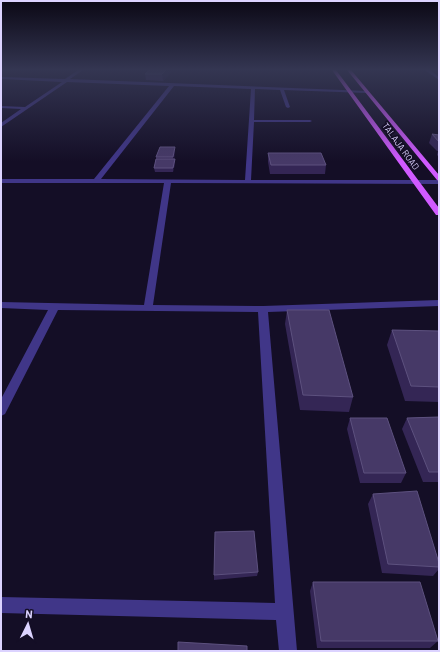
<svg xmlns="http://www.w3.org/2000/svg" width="440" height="652" viewBox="0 0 440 652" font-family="Barlow,sans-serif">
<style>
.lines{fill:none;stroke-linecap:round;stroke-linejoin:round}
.minor{fill:#403688;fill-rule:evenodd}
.major{fill:#d05aff;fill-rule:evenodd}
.wall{fill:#342655}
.shaded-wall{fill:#1f153a}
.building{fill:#463967;stroke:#5d517f}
.labels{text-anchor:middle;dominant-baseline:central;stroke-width:3.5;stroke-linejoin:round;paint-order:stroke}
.far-street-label{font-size:9px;fill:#dcd3ff;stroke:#140e26}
</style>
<rect width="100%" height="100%" fill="#140e26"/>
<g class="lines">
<path class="minor" d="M78,70H83L70,79L368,91L366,93L284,90L290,107L288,108L286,107L280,90L255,89L254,120H310L312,121L310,122H254L251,180H439V184L171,183L153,305L263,306L439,300V306L268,312L297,651H279L276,620L1,613V597L275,603L258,312L58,310L5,414L1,416V399L48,310L1,308V302L144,305L164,183H1V179H94L169,86L67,82L1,127V123L21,109L1,108V106L25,107L62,82L1,79V77L65,79ZM174,86L251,89L245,180L101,179Z
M425,70H430L439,77V80Z"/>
<path class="major" d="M336,70L439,208V215H436L332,70Z
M351,70L439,175V181L437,180L347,70Z"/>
</g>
<path class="wall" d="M173,70L163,81L146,80L145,74Z
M432,134L439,135V157L437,155L438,151H437L429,143Z
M175,151L174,159H175V164L173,172H155L154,168L156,159V157Z
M268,153L326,165L325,174H270L268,162Z
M287,310L353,397L349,412L300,410L285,324Z
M392,330L439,331V402L405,401L387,345Z
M439,417V482H423L402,429L407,418Z
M350,418L406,473L401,483H360L347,429Z
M373,494L439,563V569L433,576L382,573L368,504Z
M258,572L257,576L214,580V575Z
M313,582L438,641L430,648H317L310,591Z"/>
<path class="shaded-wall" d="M166,70H173L163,81L162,74Z
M175,147V151L174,161L173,157Z
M175,159V164L173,172V168Z"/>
<path class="building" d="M149,70H166L162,74H145Z
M432,134L439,135V142Z
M160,147H175L173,157H156Z
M268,153H321L326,165H271Z
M156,159H175L173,168H154Z
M287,310H329L353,397L303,395Z
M392,330L439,331V387L411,386Z
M439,417V472H429L407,418Z
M350,418H387L406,473H364Z
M417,491L439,563V567L388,564L373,494Z
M254,531L258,572L214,575L215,532Z
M313,582H420L438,641H321Z
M178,642L247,646V651H178Z"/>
<linearGradient id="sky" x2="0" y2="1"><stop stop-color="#0b0815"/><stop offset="0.43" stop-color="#343652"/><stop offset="1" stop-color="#343652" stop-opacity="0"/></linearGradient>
<rect width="440" height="162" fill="url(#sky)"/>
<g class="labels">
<g class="far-street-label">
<text transform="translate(401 146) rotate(54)">TALAJA ROAD</text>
</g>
</g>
<rect width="440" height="652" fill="none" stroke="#dcd3ff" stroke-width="4"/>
<g transform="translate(28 624) rotate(5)" stroke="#140e26" stroke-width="3" paint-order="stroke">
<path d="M0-3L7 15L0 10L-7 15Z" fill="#dcd3ff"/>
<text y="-6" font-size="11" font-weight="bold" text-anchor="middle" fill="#dcd3ff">N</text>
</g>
</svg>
